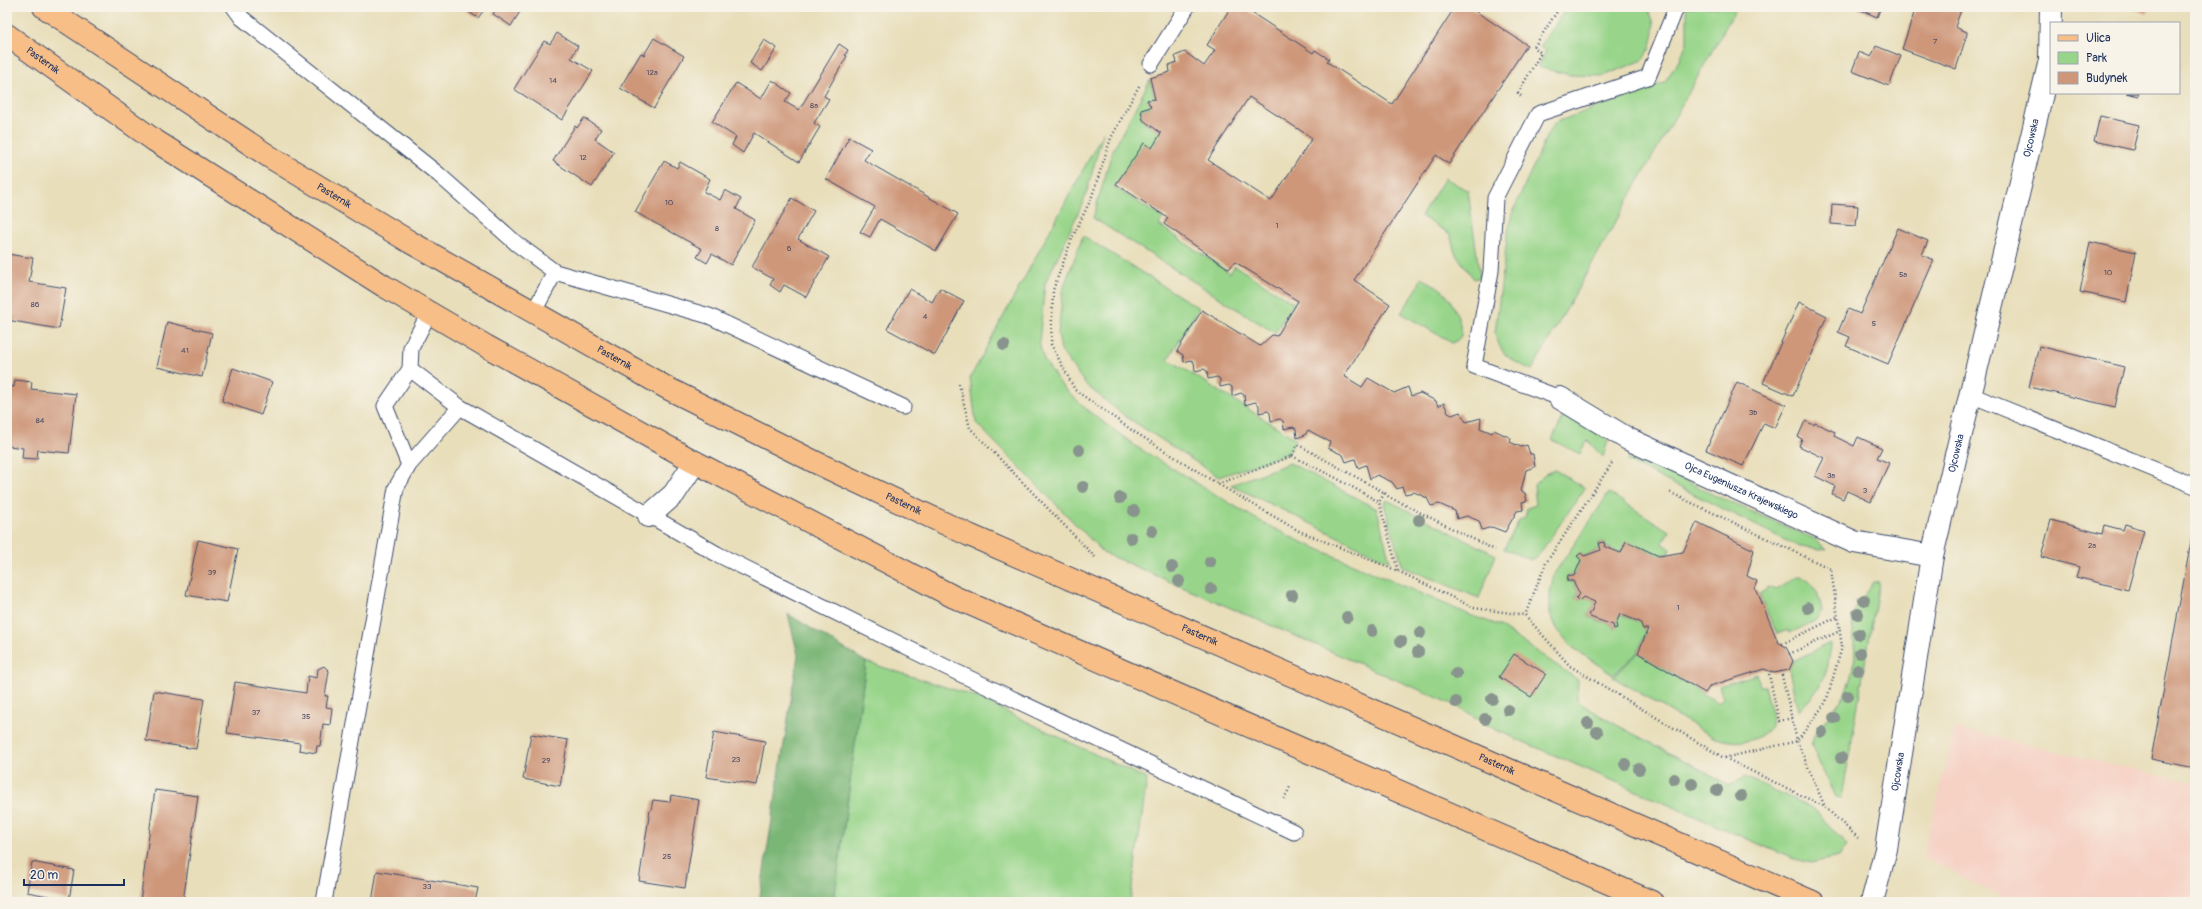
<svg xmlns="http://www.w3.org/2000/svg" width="2202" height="909" viewBox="0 0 2202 909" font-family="Pangolin,sans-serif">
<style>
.built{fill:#f6d2c5}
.green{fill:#98d58a;stroke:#5a8274}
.forest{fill:#7ab676;stroke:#4a726a}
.building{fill:#ce977a;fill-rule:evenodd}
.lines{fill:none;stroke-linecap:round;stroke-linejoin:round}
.service-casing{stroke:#3a496c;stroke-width:17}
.minor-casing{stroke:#3a496c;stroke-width:24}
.tertiary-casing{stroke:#3a496c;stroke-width:24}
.primary-casing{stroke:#3a496c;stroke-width:24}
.path{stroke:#3a496c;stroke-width:2.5;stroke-dasharray:1 3;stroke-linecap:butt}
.service{stroke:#fff;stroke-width:15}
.minor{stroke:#fff;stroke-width:22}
.tertiary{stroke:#fff;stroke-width:22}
.primary{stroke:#f7be87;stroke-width:22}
.tree{fill:#88948d}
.labels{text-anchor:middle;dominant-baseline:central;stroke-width:4;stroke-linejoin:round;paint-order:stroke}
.number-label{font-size:8px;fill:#484965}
.street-label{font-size:10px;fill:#1b2f5e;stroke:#f7f3e8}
</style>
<rect width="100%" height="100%" fill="#f7f3e8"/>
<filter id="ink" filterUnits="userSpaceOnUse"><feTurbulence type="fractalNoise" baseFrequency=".025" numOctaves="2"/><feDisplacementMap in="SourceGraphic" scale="8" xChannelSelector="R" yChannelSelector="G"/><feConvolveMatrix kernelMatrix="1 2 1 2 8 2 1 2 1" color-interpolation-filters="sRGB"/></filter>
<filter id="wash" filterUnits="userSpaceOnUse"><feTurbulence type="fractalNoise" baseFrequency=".012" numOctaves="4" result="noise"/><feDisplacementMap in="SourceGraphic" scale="16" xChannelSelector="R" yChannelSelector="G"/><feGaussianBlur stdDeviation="0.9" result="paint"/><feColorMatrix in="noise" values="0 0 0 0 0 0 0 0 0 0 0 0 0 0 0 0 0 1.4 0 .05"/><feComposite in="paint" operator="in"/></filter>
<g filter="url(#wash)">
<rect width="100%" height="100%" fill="#e8deba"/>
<path class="built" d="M1955,728L2195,783V902H2013L1922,857Z"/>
<path class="green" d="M1567,7H1646C1658,24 1654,32 1650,50H1648L1643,60L1603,76L1570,75L1538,67L1546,51L1540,47Z
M1685,7H1737L1532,370C1510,359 1502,358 1495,333L1508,231L1515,207L1548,133L1556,122L1664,83L1680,59L1687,42V12Z
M1150,80L1155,99L1147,100L1151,107L1141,110L1142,120L1161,133L1152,148L1144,143L1114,187L1163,218L1159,225L1230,273L1235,266L1294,303L1275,333L1093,218L1112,152Z
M1103,133L1085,198L1045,284L1039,342L1044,360L1062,386L1087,410L1137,447L1256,519L1295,539L1470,615L1498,625L1578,680L1577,701L1611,722L1715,777L1728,786L1745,777L1813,808L1847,845L1839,857L1811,863L1791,858L1494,729L1459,707L1104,553L976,423L970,378Z
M1445,178L1468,191L1480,277L1474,279L1455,253L1450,234L1421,216Z
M1083,236L1199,308L1168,359L1296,439L1289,453L1219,477L1125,416L1086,385L1061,351L1058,334L1063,289Z
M1421,277C1428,282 1436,285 1442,290C1451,297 1463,325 1461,335C1459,340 1456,341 1452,343L1401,313L1418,287Z
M1564,415L1601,435L1608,441L1603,457L1587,440L1580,454L1552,440Z
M1635,455L1716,496L1815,539L1827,550L1795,545L1627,461L1631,456Z
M1290,463L1377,509L1390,562L1231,485Z
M1555,470L1585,488L1538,556L1531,560L1504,549L1519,520L1525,518L1527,508L1536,505L1534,485L1545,474Z
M1609,493L1669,531L1662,543L1671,549L1668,554L1659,555L1626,542L1621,553L1606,547L1604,542L1599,543L1600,549L1584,556L1581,553L1577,556L1580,560L1574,575H1568L1567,581L1573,582L1579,594L1575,597L1579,601L1583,597L1595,602L1591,611L1588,614L1589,617L1612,625L1614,629L1617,628L1616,624L1620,615L1640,622L1646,633L1637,653L1613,675L1572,647L1557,629L1550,613V592L1554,574Z
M1387,500L1496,555L1479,598L1403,567L1384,504Z
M1799,576C1816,582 1819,595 1822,611L1815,621L1790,633L1788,630L1777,634L1759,594L1767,590L1768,587L1777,590L1792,579Z
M1873,582H1879L1842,798L1835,797L1811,745L1815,733L1844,696L1851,676L1855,657L1852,615Z
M1830,643C1830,674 1820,691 1798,711L1789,670L1793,661Z
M1638,653L1718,703L1723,698L1719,686L1757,674L1760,686H1765L1772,714L1771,726C1756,745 1734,744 1713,737L1613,677Z
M866,662L971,695L1147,779L1130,902H834Z"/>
<path class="forest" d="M788,614L866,662L834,902H759L798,655Z"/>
<g id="blocks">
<path class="building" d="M461,7H486L478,18Z
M490,7H523L511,26L493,14L495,10Z
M1231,7H1243L1313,53L1315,50L1329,59L1327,62L1392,104L1455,7H1469L1527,45L1449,164L1436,155L1354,280L1390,304L1344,376L1362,387L1368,378L1394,393L1408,387L1411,396L1420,393L1436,401L1438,406L1444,403L1448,413L1452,415L1460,412L1466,422L1481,418L1480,428L1492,433L1494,430L1511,438L1510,442L1521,447L1527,445L1530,454H1533L1535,467L1526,470L1521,491L1525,493L1527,501L1522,502L1523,510L1517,511L1505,532L1492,527L1482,530L1479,521L1467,516L1457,519L1455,511L1439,504L1431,506L1427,498L1414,492L1405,494L1402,487L1397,489L1392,482L1377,475L1370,479L1366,465L1358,468L1355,459L1346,462L1343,455L1328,448L1330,442L1308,430L1305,435L1297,438L1296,429L1293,427L1284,429L1283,421L1280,419L1271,421L1270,413L1268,411L1259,413V405L1255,402L1245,405L1244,395L1241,393L1232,396V387L1229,385L1220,387V379L1217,377L1208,379L1207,371L1204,369L1195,371L1194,362L1191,360L1184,362L1183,355L1177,351L1202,310L1260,346L1272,335L1277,336L1298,301L1235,262L1229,269L1164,224L1168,218L1116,184L1144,143L1152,148L1161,133L1143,120L1141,110L1151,107L1147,100L1155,99L1150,78L1170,72L1169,65L1177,62L1175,56L1185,52L1204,66L1215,50L1207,45ZM1249,97L1312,138L1271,201L1208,160Z
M1854,7H1881L1877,17Z
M1916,7H1962L1955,27L1967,32V34L1956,69L1902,49Z
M2126,7H2148L2147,13Z
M557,33L578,46L571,58L593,71L562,120L514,89L544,41L550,44Z
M654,38L684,56L654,108L620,88L641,53L644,55Z
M764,40L777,48L762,71L750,63Z
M839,44L848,50L845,55L847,56L824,96L829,99L814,123L820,127L799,162L754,133L743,153L732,145L736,137L712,122L736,83L761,99L772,80L791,93L785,102L799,110Z
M1876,46L1901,56L1889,86L1852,71L1859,52L1871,57Z
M2127,93H2139L2138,96Z
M2100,116L2139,125L2133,150L2094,141Z
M584,118L601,129L595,139L614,152L592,187L553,161L575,126L577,128Z
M849,137L871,149L864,160L958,214L936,251L880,219L870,237L860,232L875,207L826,179Z
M664,161L677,168L680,162L710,179L704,192L720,200L725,190L741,199L736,209L755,220L731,265L712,254L707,263L697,257L702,249L635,212Z
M792,198L814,211L798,239L829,257L806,297L784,285L780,292L770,285L773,279L752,267Z
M1832,204L1858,206L1856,226L1831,224Z
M1898,228L1928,241L1922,255L1934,260L1888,364L1846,346L1850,337L1838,332L1848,309L1860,314Z
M2090,242L2136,252L2126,302L2080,292Z
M7,254L33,258L29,282L66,288L59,329L7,320Z
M940,288L964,301L935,355L887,329L909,289L932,302Z
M1799,302L1827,316L1819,334L1820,336L1793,396L1763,383Z
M167,322L212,333L202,377L157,367Z
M2039,346L2124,367L2115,407L2029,387Z
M233,368L272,382L261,415L222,401Z
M15,380L32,382L31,389L76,394L69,453L38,450L37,459L22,458L23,448L9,446L7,457V386L14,387Z
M1737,382L1786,405L1775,428L1764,423L1743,466L1706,450Z
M1805,421L1814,425L1815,423L1835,432L1834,436L1854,446L1858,437L1882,448L1877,458L1889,463L1871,502L1847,491L1843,499L1832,494L1835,486L1815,476L1824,458L1799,446L1802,439L1798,437Z
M2051,520L2102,534L2104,525L2123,530L2125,524L2144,530L2128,590L2076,577L2079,567L2041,557Z
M1697,522L1754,550L1747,576L1757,581L1754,589L1757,591L1778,642L1786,647L1793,661L1789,670L1774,673L1764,669L1710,686L1705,693L1638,653L1648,629H1643L1640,622L1620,614L1616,624L1617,628L1614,629L1613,625L1590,617L1588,614L1591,612L1595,602L1583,597L1579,601L1576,598L1580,594L1573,581H1567L1568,575L1574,576L1581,560L1577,556L1581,553L1584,556L1601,550L1599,543L1604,542L1605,547L1621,553L1626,541L1659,556L1683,552Z
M2192,536L2195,537V768L2151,759Z
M198,540L238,549L227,602L186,595Z
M1514,654L1546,674L1531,697L1499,677Z
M324,666L329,671L325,696H328L326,707L332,708L330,725L323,724L320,746H317L316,753L299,750L300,743L227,733L235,682L306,693L308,676L317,678L318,669Z
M154,691L204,699L196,749L146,741Z
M714,732L765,741L757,785L706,777Z
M531,734L568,740L560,786L523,779Z
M155,790L198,796L183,902H140Z
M671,795L699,800L685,888L639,881L650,810H651L653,800L670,802Z
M32,862L74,870L69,900L27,892Z
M377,871L478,888L475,902H372Z"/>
</g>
</g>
<g filter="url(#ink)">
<use href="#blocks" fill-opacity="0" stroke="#3a496c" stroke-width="1"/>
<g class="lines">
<g class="service-casing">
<path id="service" d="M234,7L242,18L438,174L517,244L555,272L533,313
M1151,64L1187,7
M555,272L709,316L903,407
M410,369L460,407L717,554L952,670L1294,832
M1971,395L2195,486
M1560,398L1474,366L1491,271L1495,198L1538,114L1648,77L1676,8L1675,7
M409,465L460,407
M324,902L396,488L409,465L385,406L410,369L411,348L429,313"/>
</g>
<g class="minor-casing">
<g id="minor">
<path id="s1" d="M1560,398L1628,439L1854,542L1932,556"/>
<path d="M649,516L674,494L695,462"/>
</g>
</g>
<g class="tertiary-casing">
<g id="tertiary">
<path id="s2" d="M1872,902L1886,849L1932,556L2050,60L2051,7"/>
</g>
</g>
<g class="primary-casing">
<g id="primary">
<path id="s3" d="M44,7L270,157L410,242L669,389L815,462L969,535L1813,902"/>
<path id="s4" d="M7,35L154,140L384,286L486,346L695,462L954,597L1652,902"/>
</g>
</g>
<path class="path" d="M1139,86L1111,138L1091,199L1073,236L1053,290L1051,344L1075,390L1133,431L1218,484L1299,531L1398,571L1474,608L1525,615
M1521,96L1518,93L1541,53L1534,47L1560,7
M959,384L970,428L1095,557
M1292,456L1336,478L1379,502
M1612,463L1546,563L1525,615L1570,666L1724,758L1797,741L1826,702L1842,647L1831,569L1669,492
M1218,484L1292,456L1297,445L1302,447L1385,493L1379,502L1398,571
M1385,493L1389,497L1495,550
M1782,644L1837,617
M1789,654L1840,631
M1781,671L1797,741L1825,807L1858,838
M1769,674L1779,721L1792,718
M1725,758L1825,807
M1284,799L1290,787"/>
<use href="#service" class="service"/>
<use href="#minor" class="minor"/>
<use href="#tertiary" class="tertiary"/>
<use href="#primary" class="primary"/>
</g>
<g class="tree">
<circle cx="1004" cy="345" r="6"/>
<circle cx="1079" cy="450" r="6"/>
<circle cx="1083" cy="487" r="6"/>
<circle cx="1120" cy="498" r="6"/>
<circle cx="1134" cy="511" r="6"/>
<circle cx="1419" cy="520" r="6"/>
<circle cx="1152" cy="531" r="6"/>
<circle cx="1131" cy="538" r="6"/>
<circle cx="1210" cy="562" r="6"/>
<circle cx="1172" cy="567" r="6"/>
<circle cx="1179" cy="581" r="6"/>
<circle cx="1211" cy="589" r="6"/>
<circle cx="1292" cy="595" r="6"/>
<circle cx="1864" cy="600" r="6"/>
<circle cx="1808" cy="608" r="6"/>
<circle cx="1858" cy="614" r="6"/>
<circle cx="1347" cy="617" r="6"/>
<circle cx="1372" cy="631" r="6"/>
<circle cx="1420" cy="633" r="6"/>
<circle cx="1859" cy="634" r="6"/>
<circle cx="1401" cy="641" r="6"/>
<circle cx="1418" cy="652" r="6"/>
<circle cx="1860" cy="653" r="6"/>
<circle cx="1858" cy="670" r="6"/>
<circle cx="1456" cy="674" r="6"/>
<circle cx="1848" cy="696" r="6"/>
<circle cx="1492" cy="699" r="6"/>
<circle cx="1456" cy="702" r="6"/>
<circle cx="1508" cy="710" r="6"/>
<circle cx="1834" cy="718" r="6"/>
<circle cx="1485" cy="719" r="6"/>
<circle cx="1588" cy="723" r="6"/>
<circle cx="1597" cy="732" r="6"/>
<circle cx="1822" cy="732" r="6"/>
<circle cx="1841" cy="758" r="6"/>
<circle cx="1625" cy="764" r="6"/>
<circle cx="1639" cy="769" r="6"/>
<circle cx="1674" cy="779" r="6"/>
<circle cx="1692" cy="784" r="6"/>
<circle cx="1717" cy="790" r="6"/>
<circle cx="1741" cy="796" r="6"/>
</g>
</g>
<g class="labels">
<g class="number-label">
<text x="1935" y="41">7</text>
<text x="652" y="72">12a</text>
<text x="553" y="80">14</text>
<text x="814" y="105">8a</text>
<text x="583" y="157">12</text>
<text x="669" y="202">10</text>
<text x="1277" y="225">1</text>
<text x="717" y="228">8</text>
<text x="789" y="248">6</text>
<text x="2108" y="272">10</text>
<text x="1903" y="274">5a</text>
<text x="35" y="304">86</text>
<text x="925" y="316">4</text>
<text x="1874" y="323">5</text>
<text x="185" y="350">41</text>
<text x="1753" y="412">3b</text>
<text x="40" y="420">84</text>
<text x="1831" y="475">3a</text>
<text x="1865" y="490">3</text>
<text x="2092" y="545">2a</text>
<text x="212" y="572">39</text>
<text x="1678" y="607">1</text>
<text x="256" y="712">37</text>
<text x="306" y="716">35</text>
<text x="736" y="759">23</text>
<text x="546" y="760">29</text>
<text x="667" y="856">25</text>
<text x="427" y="886">33</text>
</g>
<g class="street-label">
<text stroke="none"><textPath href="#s4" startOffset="44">Pasternik</textPath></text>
<text stroke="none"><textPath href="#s2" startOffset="781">Ojcowska</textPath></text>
<text stroke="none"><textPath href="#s3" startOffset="346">Pasternik</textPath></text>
<text stroke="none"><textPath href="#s3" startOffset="670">Pasternik</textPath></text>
<text stroke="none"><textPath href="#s2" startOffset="457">Ojcowska</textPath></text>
<text stroke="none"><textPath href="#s1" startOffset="204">Ojca Eugeniusza Krajewskiego</textPath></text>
<text stroke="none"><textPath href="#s3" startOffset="994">Pasternik</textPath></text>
<text stroke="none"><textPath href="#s3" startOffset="1318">Pasternik</textPath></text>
<text stroke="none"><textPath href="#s3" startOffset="1642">Pasternik</textPath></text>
<text stroke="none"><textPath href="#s2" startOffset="133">Ojcowska</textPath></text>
</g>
</g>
<rect width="2202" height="909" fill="none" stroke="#f7f3e8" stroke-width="24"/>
<rect x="2050" y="22" width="130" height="72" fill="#f7f3e8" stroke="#9fa5b1"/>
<rect x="2058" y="35" width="20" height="6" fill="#f7be87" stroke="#9fa5b1"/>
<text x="2086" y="42" font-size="12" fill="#1b2f5e">Ulica</text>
<rect x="2058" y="52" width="20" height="12" fill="#98d58a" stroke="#9fa5b1"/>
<text x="2086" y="62" font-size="12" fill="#1b2f5e">Park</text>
<rect x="2058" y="72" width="20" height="12" fill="#ce977a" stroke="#9fa5b1"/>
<text x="2086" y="82" font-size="12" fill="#1b2f5e">Budynek</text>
<path d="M24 879v6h100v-6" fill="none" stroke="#1b2f5e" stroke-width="2"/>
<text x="30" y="879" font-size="12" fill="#1b2f5e" stroke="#f7f3e8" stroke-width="3" paint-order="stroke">20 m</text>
</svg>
